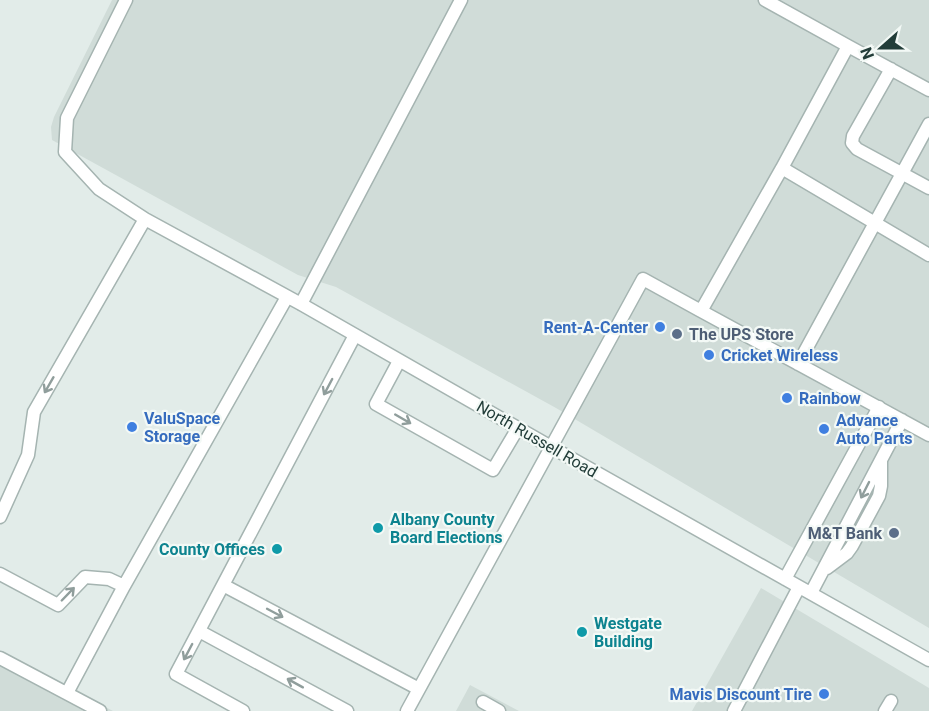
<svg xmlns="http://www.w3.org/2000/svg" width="929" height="711" viewBox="0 0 929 711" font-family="Roboto,sans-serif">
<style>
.built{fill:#d0dcd8}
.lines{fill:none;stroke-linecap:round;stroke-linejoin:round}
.lane-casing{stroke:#a5b4b1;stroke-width:15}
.lane{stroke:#fff;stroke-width:12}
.oneway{stroke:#909e9c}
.shop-dot{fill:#3f7fe0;stroke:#f3f9f6;stroke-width:2}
.service-dot{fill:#5c6f8a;stroke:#f3f9f6;stroke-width:2}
.culture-dot{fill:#0f9aa8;stroke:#f3f9f6;stroke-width:2}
.labels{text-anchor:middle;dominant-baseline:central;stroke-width:4.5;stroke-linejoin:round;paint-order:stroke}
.shop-label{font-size:16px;font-weight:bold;fill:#366cbe;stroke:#f3f9f6;text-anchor:start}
.service-label{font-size:16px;font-weight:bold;fill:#4e5e75;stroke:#f3f9f6;text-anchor:start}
.street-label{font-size:16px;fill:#223d39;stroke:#f3f9f6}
.culture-label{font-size:16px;font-weight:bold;fill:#0d838f;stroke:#f3f9f6;text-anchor:start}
</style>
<rect width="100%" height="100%" fill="#e2ece9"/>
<path class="built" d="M112,0H929V628L556,408L336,287L298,275L52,140L51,127L54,117Z
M761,588L929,688V711H692Z
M0,652L113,711H0Z
M470,685L519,711H456Z"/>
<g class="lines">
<g class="lane-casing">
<path id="lane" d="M126,0L67,118L65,152L99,189L145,219L301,304L551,447L929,660
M765,0L848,46L782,168L929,255
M848,46L929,90
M891,69L853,136L852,143L857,149L929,188
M301,304L461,0
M701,311L929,435
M399,361L376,404L493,470L518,428
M798,364L929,124
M0,517L28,455L34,412L145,219
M827,568L847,553L852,546L879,496L881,486V460
M0,574L58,605L85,577L109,579L124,586
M785,579L879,407
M223,585L419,689
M811,593L902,420
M199,631L347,711
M0,658L100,711
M67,693L124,586L287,297
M483,702L499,711
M243,711L176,674L355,335
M407,711L643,279L701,311L782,168
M734,711L799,587
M885,711L891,701"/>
</g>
<use href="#lane" class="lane"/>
</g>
<defs><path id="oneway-shaft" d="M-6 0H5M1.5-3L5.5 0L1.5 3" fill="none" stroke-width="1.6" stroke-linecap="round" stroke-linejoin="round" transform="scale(1.5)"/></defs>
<g class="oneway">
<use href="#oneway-shaft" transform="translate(49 385) rotate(120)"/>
<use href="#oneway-shaft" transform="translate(328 387) rotate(118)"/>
<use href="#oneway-shaft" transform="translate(403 419) rotate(30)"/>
<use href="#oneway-shaft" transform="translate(865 490) rotate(117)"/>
<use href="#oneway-shaft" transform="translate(68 594) rotate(-46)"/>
<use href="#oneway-shaft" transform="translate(275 613) rotate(28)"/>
<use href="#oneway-shaft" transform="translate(188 652) rotate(118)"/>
<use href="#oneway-shaft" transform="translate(295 683) rotate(-151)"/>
</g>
<g class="shop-dot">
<circle cx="660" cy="327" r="6"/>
<circle cx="709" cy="355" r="6"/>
<circle cx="787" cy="398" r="6"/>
<circle cx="132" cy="427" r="6"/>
<circle cx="824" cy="429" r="6"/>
<circle cx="824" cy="694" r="6"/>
</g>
<g class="service-dot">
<circle cx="677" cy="334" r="6"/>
<circle cx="894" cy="533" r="6"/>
</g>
<g class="culture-dot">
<circle cx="378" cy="528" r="6"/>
<circle cx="277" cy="549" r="6"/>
<circle cx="582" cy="632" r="6"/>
</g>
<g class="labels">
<g class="shop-label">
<text x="648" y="327" text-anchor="end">Rent-A-Center</text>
<text x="721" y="355">Cricket Wireless</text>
<text x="799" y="398">Rainbow</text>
<text x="144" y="418">ValuSpace<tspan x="144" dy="18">Storage</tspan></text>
<text x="836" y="420">Advance<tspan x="836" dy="18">Auto Parts</tspan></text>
<text x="812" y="694" text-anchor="end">Mavis Discount Tire</text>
</g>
<g class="service-label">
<text x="689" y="334">The UPS Store</text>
<text x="882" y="533" text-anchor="end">M&amp;T Bank</text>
</g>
<g class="street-label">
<text transform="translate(537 439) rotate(30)">North Russell Road</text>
</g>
<g class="culture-label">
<text x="390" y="519">Albany County<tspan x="390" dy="18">Board Elections</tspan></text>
<text x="265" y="549" text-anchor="end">County Offices</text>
<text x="594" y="623">Westgate<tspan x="594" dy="18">Building</tspan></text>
</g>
</g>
<g transform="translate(881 48) rotate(249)" stroke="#f3f9f6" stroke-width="4.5" paint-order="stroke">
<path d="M0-4.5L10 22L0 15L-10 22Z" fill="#223d39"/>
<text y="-9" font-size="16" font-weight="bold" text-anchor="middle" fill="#223d39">N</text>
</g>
</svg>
